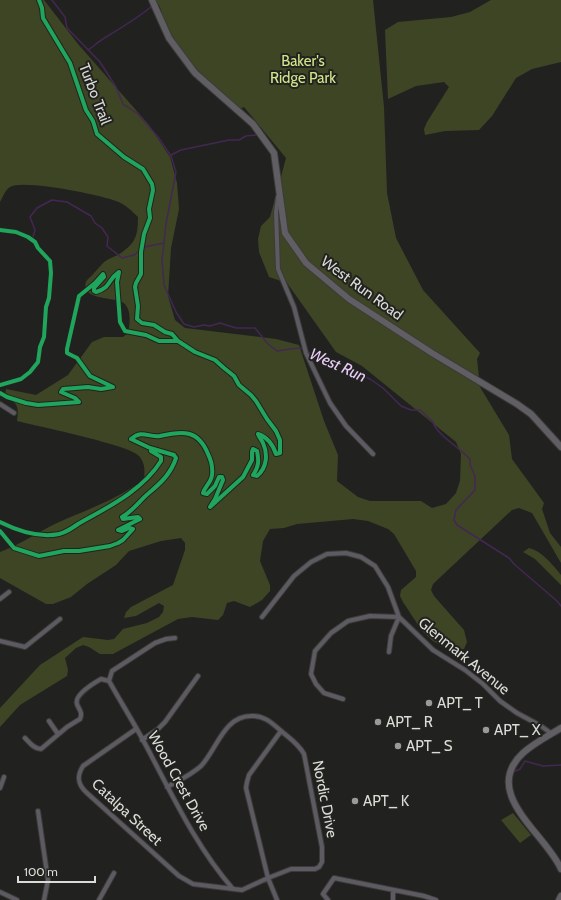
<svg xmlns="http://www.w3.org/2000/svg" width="561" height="900" viewBox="0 0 561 900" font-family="Cabin,sans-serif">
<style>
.green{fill:#3e4525}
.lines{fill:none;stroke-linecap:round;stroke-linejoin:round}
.stream{stroke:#442753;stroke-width:1.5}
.street-casing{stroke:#3b3c3a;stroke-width:6}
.secondary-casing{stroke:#3b3c3a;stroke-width:8}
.street{stroke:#5e5a61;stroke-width:4}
.secondary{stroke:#615e63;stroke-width:6}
.cycleway-casing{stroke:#22231f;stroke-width:6}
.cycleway{stroke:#20a55d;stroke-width:4}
.poi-dot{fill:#9a9b98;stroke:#22231f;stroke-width:1.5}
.labels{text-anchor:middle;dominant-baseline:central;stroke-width:4;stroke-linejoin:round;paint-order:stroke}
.park-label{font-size:15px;fill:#d1e68a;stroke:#22231f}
.street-label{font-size:15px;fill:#dbdcd9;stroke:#22231f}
.poi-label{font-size:15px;fill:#dbdcd9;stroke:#22231f;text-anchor:start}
.water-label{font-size:16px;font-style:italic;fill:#ebcdfc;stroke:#22231f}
</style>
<rect width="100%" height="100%" fill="#212220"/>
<path class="green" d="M0,0H44L78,44L149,125L170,157L177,183L179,209L171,248L168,296L175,320L185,328L276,339L299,345L324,421L338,455L337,481L358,497L370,501H421L432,508L446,504L456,493L460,481L461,454L456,442L362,366L336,352L287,283L269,277L259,252L258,239L261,226L270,217L286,158L244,107L240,109L190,65L168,31L160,7L155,0H373L384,107L387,193L396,238L423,290L480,353L477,359L480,387L509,435L512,459L544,503L542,509L550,533L561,547V563L532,513L519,508L512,510L433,584L431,590L434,596L464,630L467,642L464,649L451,651L433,641L422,631L403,602L400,596L401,590L416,577V571L394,534L388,529L368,521L353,519L297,524L284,528L270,529L263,541L260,561L270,585V591L262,600L250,607L234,601L227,603L223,615L218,620L192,617L178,619L113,654H100L89,647L83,645L76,648L65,658L68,670L67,676L20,705L0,727V708L40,665L83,637L108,640L114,639L123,629L147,623L159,617L163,612L164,606L159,603L136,616L124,618L126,612L131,607L173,585L185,550V543L181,538L161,541L129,551L116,565L87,584L71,597L53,604H46L0,578V552C20,545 38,532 57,523C88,509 117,500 144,479C145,470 145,463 139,456C130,445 36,426 17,421C19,406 18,404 5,396L6,389L36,395L68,375L92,342L104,337H123L128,333C130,324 132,307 122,302C113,297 80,300 86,282C87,279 92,276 94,273C98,269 102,263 107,260C110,258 114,257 118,255C135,244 138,237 138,217C132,211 125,204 116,201C100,195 23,179 10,187C5,190 3,197 0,202Z
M491,0H561V62L532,69L516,78L492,116L479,130L445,131L425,135L424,129L427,122L449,87L444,82L416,86L388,99L385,30L398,22L451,17L470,12Z
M529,548C543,552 552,564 561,575V585L535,559L523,552Z
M513,813L531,835L520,843L501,820Z"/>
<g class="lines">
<path class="stream" d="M52,0L65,17L67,28L100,62L116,87L123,104L138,114L158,137L171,156L176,172L166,224L162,260L164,285L176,312L184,324L194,327L204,325L210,326L220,323L236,328H255L268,344L277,351L290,349L301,348L330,364H340L348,371L359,374L370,379L383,388L401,406L411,410H420L433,422C435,433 461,449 470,459V465L475,476V490L456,510L454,520L457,525L509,558L514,564L557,601L561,606
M88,50C94,46 99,41 106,37C121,28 136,19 151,7
M171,155L181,150L229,140H239L246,136L256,135
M32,240L35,230L30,217L37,208L52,200L67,202L91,216L95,223L102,228L108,237L107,246L122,258L134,255L144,247L164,243
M513,772L520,769L525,761L543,766L561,765"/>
<g class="street-casing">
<path id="street" d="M278,197L276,212L278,269L294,307L306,353L330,403L346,426L373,454
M0,404L14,413
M0,599L9,592
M262,617L294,576L311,562L327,554L346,553L361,557L375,566L388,587L399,617L391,636L389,652
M0,641L25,647L60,619
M109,681C123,706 139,731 152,757C176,803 199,850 233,889
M343,699L324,693L316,684L311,674L315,651L331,633L348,621L370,616L399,617L433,650L465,670L483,684L500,701L517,713L541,726L552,734
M49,721L58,734
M136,729L83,766C76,777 78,785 87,793L179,876L193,884L242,890L268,878L291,869H315L319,867L322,862V847L304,754C298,743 289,738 280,730C271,722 263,715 251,716C224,716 217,749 201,766C191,775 178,781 167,787
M25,738C30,743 34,749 41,749L67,727L80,719C83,712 79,710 77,704C74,695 94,683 101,679L109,681L112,671L155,643L166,639L175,638
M142,740L158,729L165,722L198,676
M0,788L4,777
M38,811L48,880L44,900
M0,892L17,900
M99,900L114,873
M277,900L268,878L246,788L247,782L249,775L281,731
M328,900L323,894L334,878L424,896L436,900
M393,900V890"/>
</g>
<g class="secondary-casing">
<path id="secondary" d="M152,0L169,38L195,73L253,124L274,153L285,233L306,263L349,299L432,353L517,404L531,414L561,447
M561,728C548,736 534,743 523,753C480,793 546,834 561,869
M559,900L561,896"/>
</g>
<use href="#street" class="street"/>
<use href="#secondary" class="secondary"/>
<g class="cycleway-casing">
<path id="cycleway" d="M39,0L42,8L43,18L70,63L86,110L93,121L97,134L124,157L143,169L152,184L153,190L149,209L150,218L144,234L141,252V274L136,283L135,287L138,306L137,319L142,323L154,325L165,332L172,334L178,341
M0,230L16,232L28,237L35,242L38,248L50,261L51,273L49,298L46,307L44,337L40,347L38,362L30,372L21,379L0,385
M0,393L7,397L26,403L38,405L79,402L75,398L61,392L63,389L88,387L101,389L113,387L90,376L77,358L67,353V349L79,296L95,283L103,274L104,277L94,288V291L96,292C112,287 107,280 119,272L117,282L120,322L125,331L146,335L159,341H178L195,352L215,360L224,368L234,376L239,385L251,395L256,401L267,419L276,431L280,440V453L276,454C273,445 267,437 258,434C259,437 261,439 263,443C268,454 267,468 257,476L253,475C259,466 259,461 257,451L253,449L252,452V460L243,477L210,507L215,499L223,480L222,477H219L215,486L207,494L203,493C205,486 211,483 212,475C213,467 211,460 208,454C198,429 182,431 160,436C148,438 143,429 131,439
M0,522C18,531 39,538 59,534C67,532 72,528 78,524C108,507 142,491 161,461V457L151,451
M0,531L14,548L39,556L64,551H79L110,546L118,543L123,540L133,529L129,528L122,531L118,530L140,519L138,517L123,519L122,517C133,511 140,500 150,492C162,482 171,473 176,458L174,455L150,448L131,439"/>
</g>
<use href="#cycleway" class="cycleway"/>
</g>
<g class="poi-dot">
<circle cx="429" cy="703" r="4"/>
<circle cx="378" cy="722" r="4"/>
<circle cx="486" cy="730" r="4"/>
<circle cx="398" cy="746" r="4"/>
<circle cx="355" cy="801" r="4"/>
</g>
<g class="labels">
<g class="park-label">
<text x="303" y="61">Baker's<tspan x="303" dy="17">Ridge Park</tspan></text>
</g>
<g class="street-label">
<text transform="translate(95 94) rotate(69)">Turbo Trail</text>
<text transform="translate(362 288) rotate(36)">West Run Road</text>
<text transform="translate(464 656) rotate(39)">Glenmark Avenue</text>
<text transform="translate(179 781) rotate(61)">Wood Crest Drive</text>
<text transform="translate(325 799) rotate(79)">Nordic Drive</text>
<text transform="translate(127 812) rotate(43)">Catalpa Street</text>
</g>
<g class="poi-label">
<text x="437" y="703">APT_ T</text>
<text x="386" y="722">APT_ R</text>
<text x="494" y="730">APT_ X</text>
<text x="406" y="746">APT_ S</text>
<text x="363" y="801">APT_ K</text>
</g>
<g class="water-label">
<text transform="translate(338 365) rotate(24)">West Run</text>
</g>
</g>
<path d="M18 876v6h77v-6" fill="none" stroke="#dbdcd9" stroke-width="2"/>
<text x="24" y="876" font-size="12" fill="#dbdcd9" stroke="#22231f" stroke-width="3" paint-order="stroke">100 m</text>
</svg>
